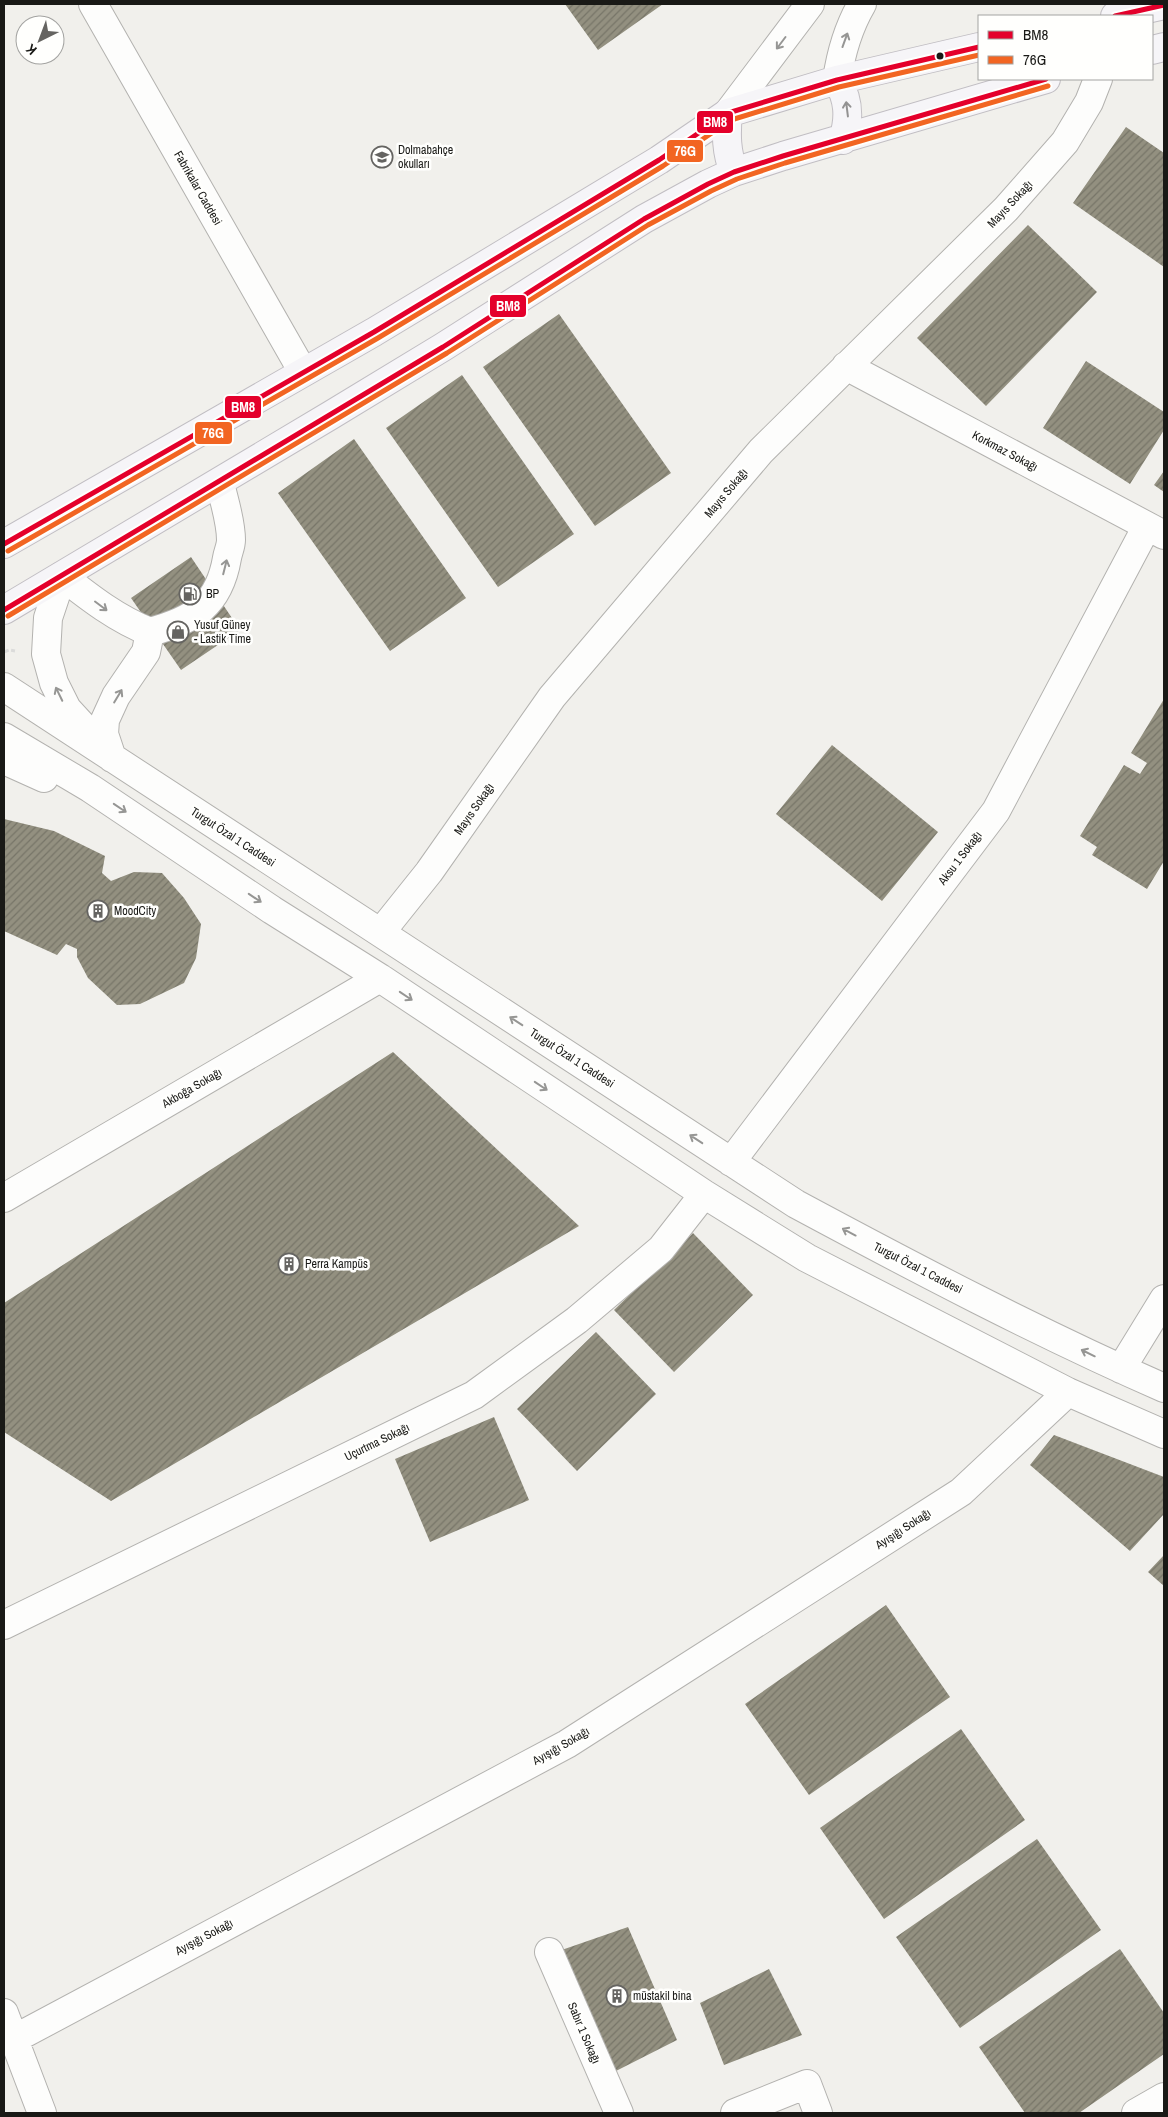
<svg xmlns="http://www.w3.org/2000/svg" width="1168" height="2117" viewBox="0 0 1168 2117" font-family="'Archivo Narrow',sans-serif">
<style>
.building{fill:url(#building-hatch)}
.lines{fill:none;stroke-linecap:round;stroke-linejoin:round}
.minor-casing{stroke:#b3b2af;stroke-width:30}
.major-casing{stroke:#c1bec3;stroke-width:30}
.path{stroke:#dbdbda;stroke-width:3;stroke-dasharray:5 2.5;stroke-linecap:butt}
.minor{stroke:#fdfdfc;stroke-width:28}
.major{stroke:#f6f5f8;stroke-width:28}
.bus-1-casing{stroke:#fffffd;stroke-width:9}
.bus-2-casing{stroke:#fffffd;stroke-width:9}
.bus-1{stroke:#e4002b;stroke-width:5}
.bus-2{stroke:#f26522;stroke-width:5}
.oneway{stroke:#969694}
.oneway2{stroke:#939292}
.bus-dot{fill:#191916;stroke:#fffffd;stroke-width:2}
.labels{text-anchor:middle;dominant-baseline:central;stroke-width:5;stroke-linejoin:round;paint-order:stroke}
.poi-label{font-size:12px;fill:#191916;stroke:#fffffd;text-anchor:start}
.street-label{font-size:12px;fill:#191916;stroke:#fffffd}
.line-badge{stroke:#fffffd;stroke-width:2}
.badge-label{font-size:14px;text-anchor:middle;font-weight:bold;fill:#fff}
</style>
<defs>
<pattern id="building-hatch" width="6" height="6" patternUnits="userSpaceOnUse" patternTransform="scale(1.25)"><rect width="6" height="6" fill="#939080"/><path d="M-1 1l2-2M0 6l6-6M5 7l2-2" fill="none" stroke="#777568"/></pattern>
</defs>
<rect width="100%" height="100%" fill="#f1f0ec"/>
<path class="building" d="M565,4H663L598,50Z
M1126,127L1164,153V267L1073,203Z
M1028,225L1097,292L986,406L917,338Z
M559,314L671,473L595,526L483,367Z
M1086,361L1164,412V430L1130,484L1043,428Z
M462,375L574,534L498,587L386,428Z
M354,439L466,598L390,651L278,493Z
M1164,471V492L1154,485Z
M191,557L240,630L181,670L131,598Z
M1164,699V861L1147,889L1092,855L1097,847L1080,836L1124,765L1140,774L1147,763L1131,753Z
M832,745L938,832L882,901L776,814Z
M4,819L54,831L105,856L102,873L111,881L134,872L162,873L184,898L201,924L196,958L184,983L140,1004L117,1005L88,978L77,957V949L66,944L57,955L4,931Z
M393,1052L579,1226L111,1501L4,1432V1303Z
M693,1233L753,1295L674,1372L614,1310Z
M596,1332L656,1394L577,1471L517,1409Z
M494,1417L529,1500L430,1542L395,1459Z
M1054,1435L1164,1477V1514L1130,1551L1030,1465Z
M1164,1555V1586L1148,1572Z
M886,1605L950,1697L809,1795L745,1704Z
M961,1729L1025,1820L884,1919L820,1828Z
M1037,1839L1101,1930L960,2028L896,1937Z
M628,1927L677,2040L614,2072L553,1953Z
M1120,1949L1164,2013V2054L1079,2113H1025L979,2047Z
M769,1969L802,2035L724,2065L700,2003Z"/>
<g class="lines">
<g class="minor-casing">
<path id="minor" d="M93,4L303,372
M837,80C841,52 848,28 862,4
M728,113L810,4
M846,366L1164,535
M4,687L796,1204C917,1269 1039,1333 1164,1388
M89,733L67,709L54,683L46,654L48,618L62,576C90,598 117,619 150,632C194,620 219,605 227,558C228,552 231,546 231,540C231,521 224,501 220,483
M4,737L90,788L272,910L380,978L704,1194L807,1258L1068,1392L1164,1434
M112,758L104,734L105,720L116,696L146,652L150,632
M4,760L44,778
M381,932L429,872L552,697L761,451L1006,209L1065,142L1089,102L1098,79
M731,1162L996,811L1147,526
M4,1198L380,978
M1121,1369L1164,1299
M4,1625L474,1395L577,1320L661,1249L704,1194
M549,1952L619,2113
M4,2013L42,2113
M14,2039L567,1744L961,1492L1068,1392
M735,2113L807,2084L818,2113
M1136,2113L1164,2097"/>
</g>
<g class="major-casing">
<path id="major" d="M1115,16L1164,5
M1152,50L1164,47
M837,80C849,99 850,118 843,140
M728,113C726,134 726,152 734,172
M4,544L374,332L659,160L728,113L837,80L979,47
M4,610L331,415L443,347L644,219L708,184L734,172L783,156L1046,79"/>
</g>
<path class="path" d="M4,652L9,650L15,651"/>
<use href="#minor" class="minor"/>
<use href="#major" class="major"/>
<g class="bus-1-casing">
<path id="bus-1" d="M1115,16L1164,5
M4,544L374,332L659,160L728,113L837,80L979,47
M4,610L443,347L644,219L708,184L734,172L783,156L1046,79"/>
</g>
<g class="bus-2-casing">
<path id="bus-2" d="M8,551L378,338L663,166L731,120L839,87L979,55
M8,616L447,353L648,225L711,191L737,179L785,163L1048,86"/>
</g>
<use href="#bus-1" class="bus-1"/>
<use href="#bus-2" class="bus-2"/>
</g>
<defs><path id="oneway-shaft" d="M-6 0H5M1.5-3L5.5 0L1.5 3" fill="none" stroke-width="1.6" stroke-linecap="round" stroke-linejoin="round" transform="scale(1.25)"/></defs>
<g class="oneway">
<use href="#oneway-shaft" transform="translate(845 40) rotate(-70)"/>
<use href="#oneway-shaft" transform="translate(781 43) rotate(127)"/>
<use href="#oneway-shaft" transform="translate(225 567) rotate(-76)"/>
<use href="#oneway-shaft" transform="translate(101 606) rotate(37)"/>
<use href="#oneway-shaft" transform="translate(59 694) rotate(-116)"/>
<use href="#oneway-shaft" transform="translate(118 696) rotate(-59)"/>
<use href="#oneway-shaft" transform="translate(120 808) rotate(34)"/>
<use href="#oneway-shaft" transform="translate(255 898) rotate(34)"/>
<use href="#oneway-shaft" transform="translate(406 996) rotate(34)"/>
<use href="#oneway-shaft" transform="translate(516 1021) rotate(-147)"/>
<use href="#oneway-shaft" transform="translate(541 1086) rotate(34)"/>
<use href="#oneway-shaft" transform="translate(696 1139) rotate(-147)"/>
<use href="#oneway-shaft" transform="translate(849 1232) rotate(-152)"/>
<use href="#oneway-shaft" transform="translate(1088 1353) rotate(-154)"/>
</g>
<use class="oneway2" href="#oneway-shaft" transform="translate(847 109) rotate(-97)"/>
<defs>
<g id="school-ring" transform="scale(1.125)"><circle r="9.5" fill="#fffffd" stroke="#656461" stroke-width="1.5"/><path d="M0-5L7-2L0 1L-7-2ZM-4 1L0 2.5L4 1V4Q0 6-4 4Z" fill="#656461"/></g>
<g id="fuel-ring" transform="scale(1.125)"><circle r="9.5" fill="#fffffd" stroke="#656461" stroke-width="1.5"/><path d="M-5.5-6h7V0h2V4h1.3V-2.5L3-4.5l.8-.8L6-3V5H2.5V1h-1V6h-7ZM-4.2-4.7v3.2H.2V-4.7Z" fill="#656461"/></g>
<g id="shop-ring" transform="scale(1.125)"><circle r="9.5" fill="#fffffd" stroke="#656461" stroke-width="1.5"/><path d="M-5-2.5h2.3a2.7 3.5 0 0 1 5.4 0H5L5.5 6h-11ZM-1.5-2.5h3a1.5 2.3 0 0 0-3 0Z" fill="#656461"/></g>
<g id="building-ring" transform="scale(1.125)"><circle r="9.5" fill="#fffffd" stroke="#656461" stroke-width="1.5"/><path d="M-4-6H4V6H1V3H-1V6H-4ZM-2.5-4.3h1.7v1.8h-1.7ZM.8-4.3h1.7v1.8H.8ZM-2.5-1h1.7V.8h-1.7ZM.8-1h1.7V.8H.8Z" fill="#656461"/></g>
</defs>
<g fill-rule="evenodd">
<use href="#school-ring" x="382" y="157"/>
<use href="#fuel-ring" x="190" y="594"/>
<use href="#shop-ring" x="178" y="632"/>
<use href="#building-ring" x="98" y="911"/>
<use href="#building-ring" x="289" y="1264"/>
<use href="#building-ring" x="617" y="1996"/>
</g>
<circle class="bus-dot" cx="940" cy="56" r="4.5"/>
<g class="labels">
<g class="poi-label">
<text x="398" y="150">Dolmabahçe<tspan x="398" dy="14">okulları</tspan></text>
<text x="206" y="594">BP</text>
<text x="194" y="625">Yusuf Güney<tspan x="194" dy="14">- Lastik Time</tspan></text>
<text x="114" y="911">MoodCity</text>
<text x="305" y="1264">Perra Kampüs</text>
<text x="633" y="1996">müstakil bina</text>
</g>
<g class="street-label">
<text transform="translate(198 188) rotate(60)">Fabrikalar Caddesi</text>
<text transform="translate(1010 204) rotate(-47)">Mayıs Sokağı</text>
<text transform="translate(1005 451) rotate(28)">Korkmaz Sokağı</text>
<text transform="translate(726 493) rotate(-50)">Mayıs Sokağı</text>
<text transform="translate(474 809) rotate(-55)">Mayıs Sokağı</text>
<text transform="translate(233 837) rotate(33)">Turgut Özal 1 Caddesi</text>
<text transform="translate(960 858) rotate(-53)">Aksu 1 Sokağı</text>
<text transform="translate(572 1058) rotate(33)">Turgut Özal 1 Caddesi</text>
<text transform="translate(192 1088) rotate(-30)">Akboğa Sokağı</text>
<text transform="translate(918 1268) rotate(27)">Turgut Özal 1 Caddesi</text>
<text transform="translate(377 1442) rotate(-26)">Uçurtma Sokağı</text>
<text transform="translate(903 1529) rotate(-33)">Ayışığı Sokağı</text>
<text transform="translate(561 1746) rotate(-30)">Ayışığı Sokağı</text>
<text transform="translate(204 1937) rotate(-28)">Ayışığı Sokağı</text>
<text transform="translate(584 2033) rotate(67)">Sabır 1 Sokağı</text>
</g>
</g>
<g class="line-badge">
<rect x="696" y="110" width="38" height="24" rx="5" fill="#e4002b"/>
<rect x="666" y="139" width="38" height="24" rx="5" fill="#f26522"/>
<rect x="489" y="294" width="38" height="24" rx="5" fill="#e4002b"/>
<rect x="224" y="395" width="38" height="24" rx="5" fill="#e4002b"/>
<rect x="194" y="421" width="39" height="24" rx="5" fill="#f26522"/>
</g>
<g class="badge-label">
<text x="715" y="127">BM8</text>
<text x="685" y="156">76G</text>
<text x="508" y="311">BM8</text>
<text x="243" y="412">BM8</text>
<text x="213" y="438">76G</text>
</g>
<rect width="1168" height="2117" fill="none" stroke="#191916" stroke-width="10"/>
<rect x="978" y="15" width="175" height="65" fill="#fffffd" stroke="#a3a3a1"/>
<rect x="988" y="31" width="25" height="8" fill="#e4002b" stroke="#a3a3a1"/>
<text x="1023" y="40" font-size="15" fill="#191916">BM8</text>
<rect x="988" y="56" width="25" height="8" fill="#f26522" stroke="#a3a3a1"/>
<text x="1023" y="65" font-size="15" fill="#191916">76G</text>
<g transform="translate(40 40) rotate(222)"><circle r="24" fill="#fffffd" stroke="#a3a3a1"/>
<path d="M0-4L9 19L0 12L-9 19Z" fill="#656461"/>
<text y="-8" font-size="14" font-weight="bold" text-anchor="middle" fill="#191916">K</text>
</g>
</svg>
